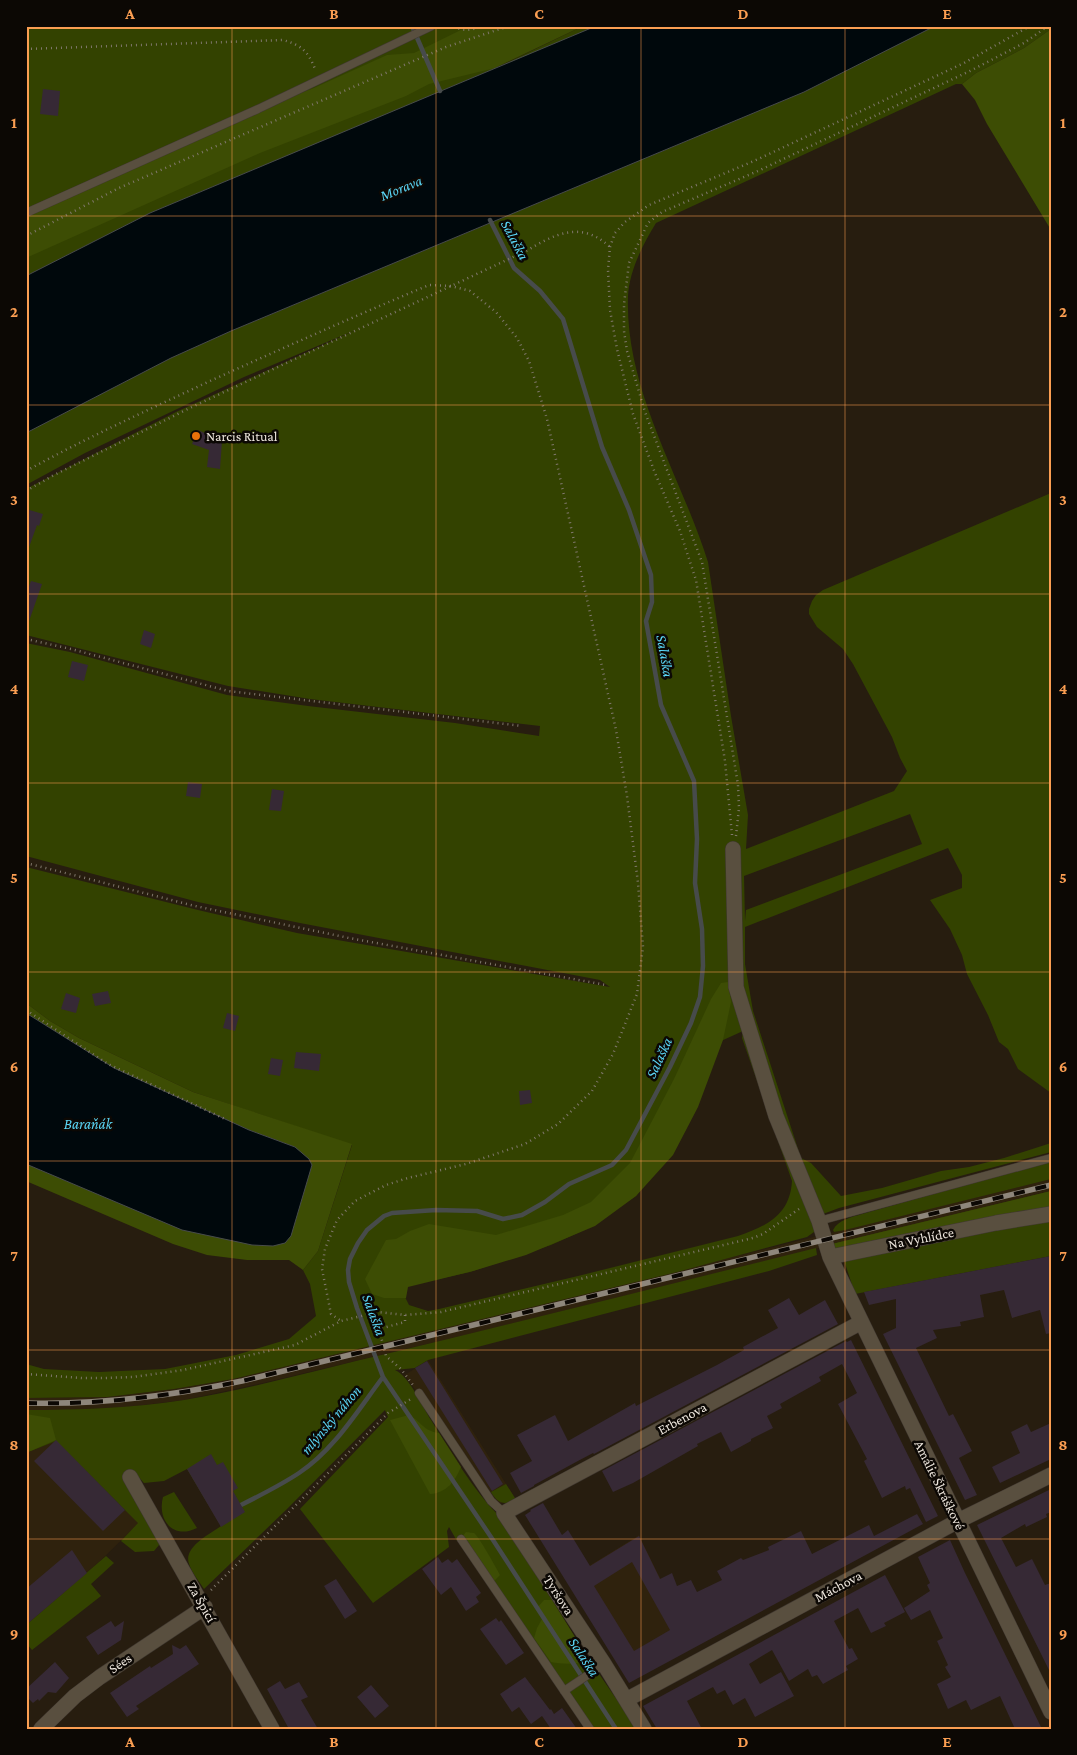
<svg xmlns="http://www.w3.org/2000/svg" width="1077" height="1755" viewBox="0 0 1077 1755" font-family="'Crimson Pro',serif">
<style>
.built{fill:#2f220d}
.green{fill:#334200;fill-rule:evenodd}
.forest{fill:#3d4d04}
.water{fill:#00080c;stroke:#474b4b}
.lines{fill:none;stroke-linecap:round;stroke-linejoin:round}
.stream{stroke:#474b4b;stroke-width:4.5}
.building{fill:#362935;fill-rule:evenodd}
.lane-casing{stroke:#403831;stroke-width:9}
.street-casing{stroke:#403831;stroke-width:16}
.path{stroke:#80786c;stroke-width:2.5;stroke-dasharray:1 4;stroke-linecap:butt}
.lane{stroke:#594f3f;stroke-width:8}
.street{stroke:#594f3f;stroke-width:15}
.rail-casing{stroke:#8e867b;stroke-width:5.5}
.rail{stroke:#0c0804;stroke-width:4;stroke-dasharray:11;stroke-linecap:butt}
.grid{fill:none;stroke:#fb9e52;stroke-width:1;stroke-opacity:0.55}
.food-dot{fill:#e8710a;stroke:#0c0804;stroke-width:2}
.labels{text-anchor:middle;dominant-baseline:central;stroke-width:5;stroke-linejoin:round;paint-order:stroke}
.poi-label{font-size:14px;fill:#ede6dd;stroke:#0c0804;text-anchor:start}
.street-label{font-size:14px;fill:#ede6dd;stroke:#0c0804}
.water-label{font-size:15px;font-style:italic;fill:#5ad5f5;stroke:#0c0804}
.neatline{fill:none;stroke:#fb9e52;stroke-width:2}
.grid-label{font-size:16px;text-anchor:middle;font-weight:bold;fill:#fb9e52}
</style>
<rect width="100%" height="100%" fill="#271d0f"/>
<path class="built" d="M1051,1179V1191L461,1336L263,1383L184,1400L128,1407L67,1410H26V1398L107,1397L174,1389L233,1379Z
M428,1360L513,1495L495,1507L405,1375Z
M56,1440L139,1523L99,1562L26,1625V1453Z
M639,1535L694,1647L632,1681L628,1680L566,1580Z"/>
<path class="green" d="M26,26H467L496,68L583,26H597L150,213L26,276Z
M935,26H1051V29L1024,48L976,73L962,84H956L656,223C643,244 629,271 628,297C625,390 681,476 708,562L731,716L748,815L746,849L894,791L907,771L900,758L892,737L853,664L843,649L817,627L809,614V609L812,601L816,595L823,590L1051,493V1093L1018,1069L1008,1049L999,1042L988,1015L967,974L962,955L950,929L930,900L962,888V875L948,848L745,927V964L753,1011L801,1158L811,1163L841,1196L882,1188L941,1171L969,1167L1004,1158L1051,1143V1152L839,1208L823,1214L814,1232L807,1237L677,1272L233,1379L174,1389L107,1397L26,1398V1364L44,1369L99,1372L165,1369L236,1355L289,1339L316,1316L310,1284L303,1270L318,1251L352,1145L193,1092L79,1038L50,1021L26,1003V867L198,910L297,933L610,987L600,980L300,923L198,902L26,856V643L70,652L227,695L308,706L455,723L539,736L540,726L310,699L228,686L26,635V489L176,412L358,329L244,377L85,453L26,485V433L171,358L231,331L804,92ZM910,814L922,844L746,910L745,921L744,876ZM743,1031L742,1038L792,1181C790,1215 767,1226 738,1236L578,1276L439,1309L428,1311L409,1305L405,1297L407,1286L470,1272L551,1245L580,1232L636,1196L650,1177L721,1041Z
M1051,1161V1179L845,1230L834,1232L833,1230C838,1220 852,1217 862,1214Z
M1051,1191V1256L855,1294L841,1251L832,1244Z
M816,1248L817,1255L769,1271L428,1360L415,1368L395,1370C410,1377 422,1406 431,1420C452,1454 473,1490 501,1518L586,1655L637,1729H594L473,1550L463,1537L457,1541L449,1527L447,1531L449,1547L373,1603L300,1509L388,1417L385,1410L287,1509L204,1589C199,1581 192,1573 189,1564C183,1547 210,1534 221,1526L187,1469L164,1481L144,1483L134,1472L158,1538L159,1545L154,1551L135,1552L121,1541L138,1523L56,1441L26,1453V1410C79,1410 132,1408 184,1400C255,1388 324,1368 394,1352C535,1318 675,1283 816,1248Z
M506,1484L515,1498C506,1507 497,1503 491,1492Z
M174,1492L197,1528C173,1540 157,1520 163,1497Z
M106,1556L114,1563L91,1584L101,1596L32,1650L26,1643V1625Z"/>
<path class="forest" d="M469,26H583L495,68L429,84L406,96L260,153L26,258V217L258,109L314,88L387,55L414,53Z
M1051,29V230L987,124L975,100L962,84L976,73L1024,48Z
M728,982L731,1002L723,1040L698,1107L673,1155L636,1196L595,1226L526,1255L473,1271L408,1287L406,1298H384L372,1294L365,1279L386,1240L396,1239L410,1231L429,1224L496,1235L563,1215L591,1202L630,1163L674,1079L711,999L721,983Z
M26,1003L50,1021L79,1038L193,1092L352,1144L318,1251L303,1270L289,1260H247L207,1255L173,1244L26,1181V1164L138,1211L295,1147L249,1130L114,1068L26,1013Z
M1051,1191V1209L836,1250L832,1244Z
M26,1414L50,1418L56,1440L26,1453Z
M409,1415C421,1421 423,1431 439,1433L461,1467C455,1481 447,1493 430,1494L390,1420Z
M466,1532C466,1532 473,1533 474,1533C478,1535 497,1569 500,1575L494,1581L462,1537Z
M544,1600H552L586,1655L584,1661C575,1665 561,1664 551,1662L534,1638L537,1628L542,1619L537,1608Z"/>
<path class="water" d="M596,26H935L804,92L231,331L171,358L26,433V276L150,213Z
M26,1013L114,1068L249,1130L295,1147L309,1159L312,1165L291,1236L285,1243L273,1246L252,1245L182,1230L26,1164Z"/>
<g class="lines">
<path class="stream" d="M412,26L440,91
M490,220L514,268L540,291L563,319L602,447L629,510L651,575L652,602L646,621L661,705L694,781L697,839L695,883L702,929L703,966L700,997L691,1023L670,1067L626,1150L612,1165L569,1184L545,1202L522,1215L503,1219L477,1211L436,1210L392,1213L384,1216L367,1230L358,1243L350,1259L348,1270L349,1282L357,1308L383,1377L493,1540L616,1729
M241,1505C261,1495 281,1485 299,1473C334,1450 358,1410 383,1377"/>
</g>
<path class="building" d="M43,89L60,91L58,116L40,114Z
M198,430L222,441L220,469L207,467L209,450L192,444Z
M26,509L43,514L39,526L37,525L28,550H26Z
M31,581L42,584L28,624L26,623V594Z
M144,630L155,634L151,648L140,644Z
M72,661L88,665L84,681L68,677Z
M188,782L202,784L200,798L186,796Z
M272,789L284,791L281,811L269,810Z
M108,991L111,1003L95,1006L92,994Z
M66,993L80,998L76,1013L61,1009Z
M227,1013L239,1016L235,1031L223,1028Z
M296,1052L321,1054L319,1071L294,1068Z
M271,1058L283,1060L280,1076L268,1074Z
M530,1090L532,1103L520,1105L519,1091Z
M1051,1256V1333L1046,1334L1040,1310L1012,1318L1004,1290L980,1295L984,1317L960,1322L961,1326L933,1330L937,1338L916,1348L949,1416L953,1414L972,1451L959,1458L977,1495L965,1500L883,1334L896,1328V1299L869,1305L864,1292Z
M789,1298L799,1315L825,1300L838,1324L594,1454L593,1453L576,1462L534,1485V1486L521,1493L510,1473L532,1461L517,1435L555,1415L568,1441L635,1403L636,1406L717,1365L744,1350L743,1347L778,1328L768,1310Z
M851,1340L938,1516L926,1522L910,1488L906,1490L905,1486L882,1498L864,1461L867,1459L838,1404L857,1393L842,1364L819,1377L821,1381L780,1404L782,1408L767,1416L773,1428L751,1439V1441L731,1452L721,1432L697,1444L698,1446L633,1483L613,1492L602,1471L846,1341L847,1342Z
M427,1361L503,1484L492,1491L415,1368Z
M1051,1423V1459L1000,1483L992,1467L1020,1453L1011,1432L1027,1424L1031,1432Z
M56,1440L125,1510L103,1531L34,1461Z
M211,1454L217,1465L223,1462L238,1488L233,1491L245,1512L221,1527L187,1469Z
M1051,1489V1512L1046,1514L1047,1517L1026,1527L1025,1524L1001,1538L1016,1567L1032,1559L1045,1585L1051,1583V1674L977,1525Z
M543,1503L562,1535L568,1530L590,1566L639,1536L660,1579L672,1573L677,1586L691,1580L697,1592L722,1580L717,1571L741,1558L743,1560L769,1550L768,1547L801,1531L812,1554L869,1525L874,1536L917,1514L923,1524L629,1683L525,1515L531,1511L530,1510ZM632,1562L670,1630L634,1651L594,1586Z
M950,1540L965,1573L1042,1729H1015L1000,1696L971,1710L966,1700L948,1709L937,1684L951,1677L945,1667L948,1665L937,1641L943,1638L930,1610L911,1620L904,1608L930,1591L927,1585L930,1583L918,1557Z
M72,1550L87,1573L26,1625V1589Z
M438,1557L442,1563L448,1559L452,1563L457,1559L481,1593L476,1597L479,1602L466,1611L451,1587L441,1595L422,1569Z
M885,1575L905,1612L884,1623L886,1626L871,1633L858,1608L834,1621L849,1649L852,1648L858,1659L846,1666L848,1670L823,1684L817,1675L812,1677L808,1669L789,1681L772,1650L749,1664L760,1684L781,1672L794,1696L755,1717L745,1698L733,1705L725,1690L717,1694L713,1687L687,1701L702,1729H657L643,1706Z
M336,1579L357,1611L345,1619L324,1586Z
M496,1618L499,1622L501,1620L524,1653L506,1665L480,1629Z
M111,1621L115,1627L124,1621L121,1640L98,1655L86,1637Z
M172,1645L180,1649L186,1645L199,1664L136,1706L139,1709L127,1717L110,1693L150,1666L151,1668L173,1654Z
M55,1662L69,1678L56,1693L48,1692L39,1701L38,1699L33,1703L26,1696V1689Z
M525,1677L550,1710L551,1709L554,1714L562,1708L577,1729H551L542,1716L531,1724L519,1707L512,1712L500,1694Z
M280,1681L285,1689L299,1682L308,1697L301,1700L318,1729H289L267,1689Z
M371,1685L389,1706L375,1718L357,1697Z"/>
<g class="lines">
<g class="lane-casing">
<path id="lane" d="M26,213L258,109L432,26
M819,1221L1051,1158
M419,1393L491,1501L504,1513
M461,1539L590,1729
M564,1691L604,1664"/>
</g>
<g class="street-casing">
<path id="street" d="M733,849L736,987L776,1116L819,1221L830,1257L1051,1712
M830,1257L996,1223L1051,1214
M130,1477L272,1729
M626,1700L958,1521L1051,1475
M41,1729L75,1696L100,1677L205,1607
M644,1729L604,1664L504,1513L860,1323"/>
</g>
<path class="path" d="M454,26C463,32 472,30 482,26
M26,49L283,40C301,45 308,51 315,69
M26,236L119,188L446,47L509,26
M26,471C86,438 148,410 210,381C283,348 355,316 429,285L451,286L470,291L496,312L517,338L529,361L547,419L616,730L627,796L638,883L643,947L637,994L613,1054L592,1091L558,1124L525,1144L466,1164L408,1178L386,1185L355,1201L337,1220L325,1249L322,1269L331,1314L341,1321
M26,491L54,475L192,407L526,251C555,234 581,220 610,247
M26,639L71,649L228,691L522,726
M732,835L725,761L696,580L680,531L655,473L633,414L617,349L610,310L608,270L610,247L615,233L625,222L649,205L754,161L964,63L1030,26
M736,836L739,808L738,785L702,562L645,412L627,351L624,331V304L629,263L648,223L662,212L758,171L972,70L1024,43L1048,26
M26,863L195,906L349,938L606,985
M26,1010L108,1064L225,1119
M405,1315V1322L379,1329L386,1356L401,1369L413,1385
M26,1374L82,1378H105L133,1377L183,1370L295,1345L341,1321L378,1312L405,1315L441,1312L753,1238L763,1234L799,1209
M211,1590L388,1413L411,1399"/>
<use href="#lane" class="lane"/>
<use href="#street" class="street"/>
<g class="rail-casing">
<path id="rail" d="M26,1403C100,1405 171,1396 242,1381L1051,1185"/>
</g>
<use href="#rail" class="rail"/>
</g>
<path class="grid" d="M232,26V1729M436,26V1729M641,26V1729M845,26V1729M26,216H1051M26,405H1051M26,594H1051M26,783H1051M26,972H1051M26,1161H1051M26,1350H1051M26,1539H1051"/>
<circle class="food-dot" cx="196" cy="436" r="5"/>
<g class="labels">
<g class="poi-label">
<text x="206" y="436">Narcis Ritual</text>
</g>
<g class="street-label">
<text transform="translate(921 1238) rotate(-11)">Na Vyhlídce</text>
<text transform="translate(682 1418) rotate(-28)">Erbenova</text>
<text transform="translate(940 1485) rotate(64)">Amálie Škráškové</text>
<text transform="translate(838 1586) rotate(-28)">Máchova</text>
<text transform="translate(559 1595) rotate(57)">Tyršova</text>
<text transform="translate(202 1602) rotate(60)">Za Špicí</text>
<text transform="translate(120 1663) rotate(-34)">Sées</text>
</g>
<g class="water-label">
<text transform="translate(401 188) rotate(-22)">Morava</text>
<text transform="translate(515 240) rotate(62)">Salaška</text>
<text transform="translate(665 656) rotate(80)">Salaška</text>
<text transform="translate(659 1058) rotate(-65)">Salaška</text>
<text x="88" y="1124">Baraňák</text>
<text transform="translate(374 1315) rotate(70)">Salaška</text>
<text transform="translate(331 1420) rotate(-50)">mlýnský náhon</text>
<text transform="translate(584 1657) rotate(57)">Salaška</text>
</g>
</g>
<rect width="1077" height="1755" fill="none" stroke="#0c0804" stroke-width="55"/>
<rect x="28" y="28" width="1022" height="1700" class="neatline"/>
<g class="grid-label">
<text x="130" y="19">A</text>
<text x="334" y="19">B</text>
<text x="539" y="19">C</text>
<text x="743" y="19">D</text>
<text x="947" y="19">E</text>
<text x="14" y="128">1</text>
<text x="1063" y="128">1</text>
<text x="14" y="317">2</text>
<text x="1063" y="317">2</text>
<text x="14" y="505">3</text>
<text x="1063" y="505">3</text>
<text x="14" y="694">4</text>
<text x="1063" y="694">4</text>
<text x="14" y="883">5</text>
<text x="1063" y="883">5</text>
<text x="14" y="1072">6</text>
<text x="1063" y="1072">6</text>
<text x="14" y="1261">7</text>
<text x="1063" y="1261">7</text>
<text x="14" y="1450">8</text>
<text x="1063" y="1450">8</text>
<text x="14" y="1639">9</text>
<text x="1063" y="1639">9</text>
<text x="130" y="1747">A</text>
<text x="334" y="1747">B</text>
<text x="539" y="1747">C</text>
<text x="743" y="1747">D</text>
<text x="947" y="1747">E</text>
</g>
</svg>
